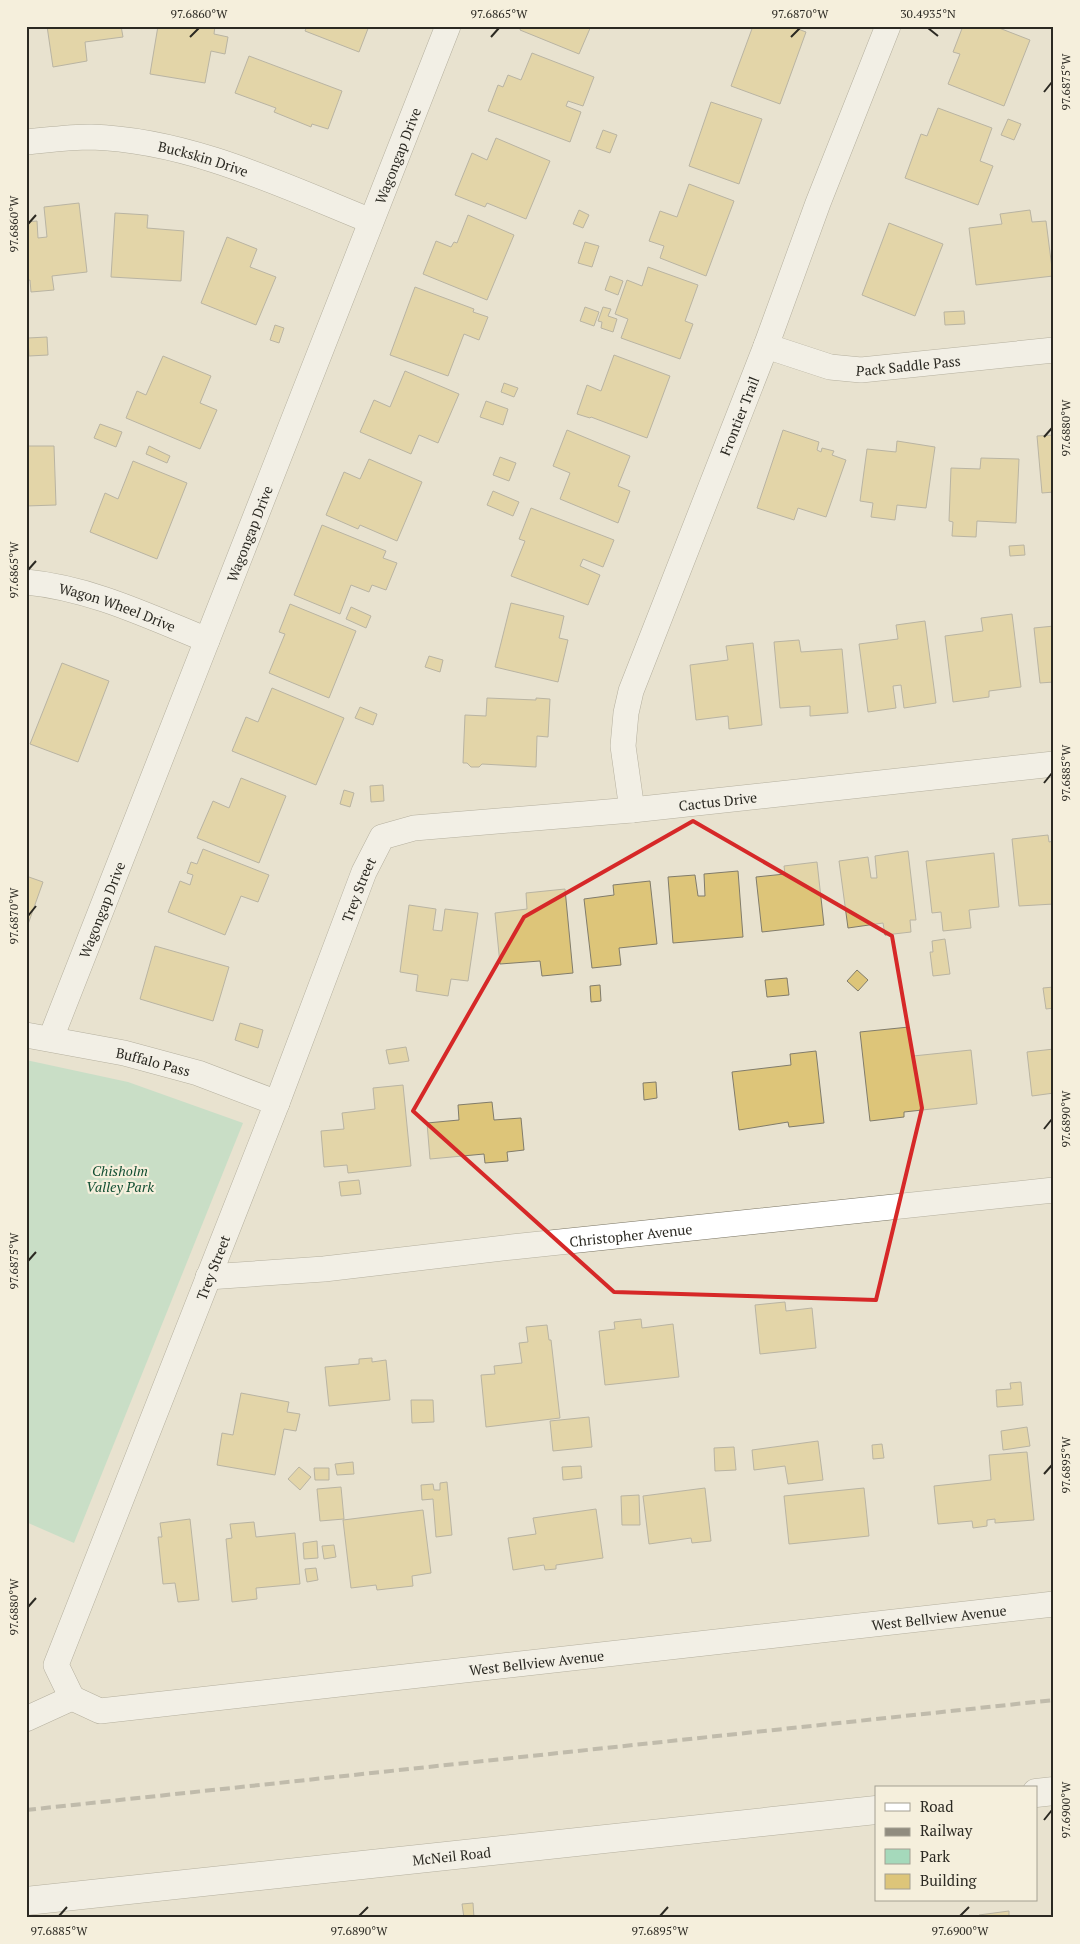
<svg xmlns="http://www.w3.org/2000/svg" width="1080" height="1944" viewBox="0 0 1080 1944" font-family="'PT Serif',serif">
<style>
.green{fill:#a5d9bb}
.building{fill:#ddc579;stroke:#817c6b}
.lines{fill:none;stroke-linecap:round;stroke-linejoin:round}
.street-casing{stroke:#797463;stroke-width:26}
.secondary-casing{stroke:#797463;stroke-width:29}
.street{stroke:#fff;stroke-width:25}
.secondary{stroke:#fff;stroke-width:28}
.rail{stroke:#908c7f;stroke-width:4;stroke-dasharray:10 5;stroke-linecap:butt}
.marked{fill:none;stroke:#d62828;stroke-width:4;stroke-linejoin:round}
.ticks{fill:none;stroke:#2b2922;stroke-width:2}
.labels{text-anchor:middle;dominant-baseline:central;stroke-width:4.5;stroke-linejoin:round;paint-order:stroke}
.street-label{font-size:14px;fill:#2b2922;stroke:#f5efdc}
.park-label{font-size:14px;font-style:italic;fill:#124f33;stroke:#f5efdc}
.neatline{fill:none;stroke:#2b2922;stroke-width:2}
.ticks-label{font-size:12px;text-anchor:middle;fill:#2b2922}
</style>
<rect width="100%" height="100%" fill="#e8e2cf"/>
<path class="green" d="M26,1060L128,1082L243,1123L74,1543L26,1522Z"/>
<path class="building" d="M47,26H121L123,37L85,42L87,61L53,67Z
M158,26H215L214,34L228,37L225,54L211,51L205,83L150,74Z
M307,26H369L359,52L305,31Z
M521,26H591L579,54L520,30Z
M753,26H790L806,32L780,104L731,86Z
M963,26H994L1030,40L1004,106L948,84L960,54L953,52Z
M532,53L594,77L583,106L568,101L566,106L581,112L570,142L488,111L498,85L503,87L508,75L521,80Z
M249,56L342,91L328,129L312,124L311,127L274,112L276,108L235,93Z
M711,102L762,119L739,184L689,166Z
M938,108L992,128L980,161L993,166L978,205L905,178L921,134L927,136Z
M1008,119L1021,124L1014,140L1001,135Z
M603,130L617,135L610,153L596,148Z
M496,138L550,161L526,219L487,203L485,207L455,195L472,153L487,160Z
M689,184L734,201L706,276L660,258L664,246L649,241L660,211L677,217Z
M79,203L87,272L52,276L54,290L31,292L30,280L26,281V222L37,221L38,238L47,237L44,207Z
M579,210L589,215L583,228L573,224Z
M1030,210L1032,222L1046,221L1053,276L976,285L969,228L1002,224L1000,214Z
M115,213L148,215L147,228L184,231L181,281L111,277Z
M468,215L514,235L487,300L423,274L436,241L451,247L454,242L457,243Z
M889,223L943,244L915,316L862,295Z
M227,237L257,249L250,267L276,277L256,325L201,303Z
M585,242L599,246L592,267L578,263Z
M648,267L698,285L685,321L693,324L680,359L621,338L628,319L615,314L627,280L642,286Z
M610,276L623,281L618,295L605,290Z
M415,287L474,309L473,312L488,317L479,340L464,334L448,376L390,355Z
M585,307L599,312L594,326L580,321Z
M603,307L611,309L608,316L617,319L613,332L601,328L602,322L598,321Z
M964,311L965,324L945,325L944,312Z
M275,325L284,328L279,343L270,340Z
M47,337L48,355L29,356L28,338Z
M614,355L670,376L647,438L591,417L590,418L577,414L587,385L601,391Z
M163,356L211,376L200,403L217,410L200,449L126,418L137,391L146,395Z
M405,371L459,394L438,443L419,435L411,454L360,432L374,400L390,407Z
M504,383L518,388L514,397L501,392Z
M486,401L508,409L503,425L480,417Z
M100,424L122,432L116,447L94,438Z
M567,430L630,456L618,486L630,491L618,523L560,499L570,473L553,466Z
M783,430L819,442L817,450L821,452L822,448L834,451L832,455L846,460L826,517L798,508L794,520L757,508Z
M1054,435V492L1042,493L1037,436Z
M897,441L935,447L926,508L897,505L895,520L871,517L873,503L860,501L867,449L896,452Z
M26,446H54L56,505L26,506Z
M149,446L170,456L167,463L146,454Z
M500,457L516,463L509,481L493,475Z
M981,458L1019,459L1016,523L977,521L976,537L952,536L953,522L949,521L951,468L980,469Z
M369,459L422,482L397,541L360,525L358,529L326,515L344,472L360,479Z
M133,461L187,483L157,559L90,532L105,493L118,499Z
M493,491L519,502L513,516L487,505Z
M531,508L614,540L603,567L583,559L580,566L600,575L588,605L511,576L525,541L519,539Z
M322,525L386,551L383,558L397,563L386,590L372,585L369,592L351,585L340,614L294,595Z
M1024,545L1025,555L1010,556L1009,546Z
M511,603L564,616L559,638L568,640L558,682L495,667Z
M290,604L356,631L329,698L269,673L285,634L279,632Z
M351,607L371,616L366,628L346,619Z
M1012,614L1021,687L989,691V697L953,702L945,636L983,631L981,618Z
M925,621L936,703L904,708L901,685L893,686L896,708L868,712L859,644L898,639L896,625Z
M1054,626V682L1040,683L1034,628Z
M799,640L801,652L842,649L848,713L810,716V706L780,708L774,642Z
M753,643L762,725L729,729L728,716L696,720L690,665L728,660L726,646Z
M429,656L443,660L440,672L425,667Z
M62,663L109,681L78,762L30,744Z
M272,688L344,718L316,785L232,751L246,717L258,722Z
M487,698L536,700V698L550,699L548,737L537,736L536,767L482,764L479,767H471L467,763H463L465,715L486,716Z
M360,707L377,714L373,725L355,718Z
M241,778L286,796L259,863L197,838L213,801L229,808Z
M383,785L384,801L371,802L370,786Z
M344,790L354,793L350,807L340,804Z
M1048,835L1049,842L1054,841V904L1019,906L1012,839Z
M203,849L269,875L258,902L241,896L225,935L168,912L180,881L190,885L193,875L187,873L191,862L197,864Z
M908,851L916,920H910L911,932L885,935L883,923L848,928L839,861L868,857L871,878H877L875,856Z
M994,853L999,907L969,910L971,928L943,931L941,912L932,913L926,861Z
M817,862L824,925L762,932L756,877L785,874L784,866Z
M738,871L743,937L673,943L668,877L695,875L698,896H705L704,874Z
M26,876L43,882L26,930Z
M650,881L657,944L619,948L621,965L592,968L584,899L614,895L613,885Z
M565,889L573,973L542,976L540,961L500,964L495,913L527,909L526,893Z
M409,905L436,909L433,930L442,931L445,909L478,913L468,981L451,979L448,996L416,991L418,975L400,972Z
M945,939L950,974L933,976L930,952H933L932,941Z
M155,946L229,967L213,1021L140,999Z
M857,970L868,980L858,991L847,981Z
M787,978L789,995L767,997L765,980Z
M600,985L601,1001L591,1002L590,986Z
M1054,987V1008L1046,1009L1043,988Z
M240,1023L263,1030L258,1048L235,1040Z
M909,1027L913,1056L971,1050L977,1104L904,1112V1117L870,1121L860,1032Z
M406,1047L409,1061L389,1064L386,1050Z
M1054,1049V1093L1032,1096L1027,1052Z
M816,1051L824,1123L789,1127L788,1122L739,1130L732,1072L791,1065L790,1054Z
M656,1082L657,1098L644,1100L643,1083Z
M403,1085L411,1166L348,1173L347,1165L324,1167L321,1131L344,1129L342,1113L375,1109L373,1088Z
M492,1102L494,1120L521,1118L524,1150L507,1152L508,1161L485,1163L484,1154L430,1159L427,1123L459,1120L458,1105Z
M359,1180L361,1194L341,1196L339,1182Z
M785,1302L786,1311L812,1308L816,1348L760,1354L755,1305Z
M641,1319L642,1328L673,1324L679,1377L605,1385L599,1331L615,1329L614,1322Z
M547,1325L549,1340H551L560,1418L486,1427L481,1375L495,1374L494,1366L522,1363L519,1343L528,1342L526,1327Z
M372,1358V1362L386,1360L390,1400L329,1406L325,1367L359,1364V1359Z
M1021,1382L1023,1405L997,1407L996,1390L1011,1389L1010,1383Z
M241,1393L289,1402L287,1412L300,1414L296,1431L284,1429L275,1475L217,1465L222,1433L233,1435Z
M411,1400H433L434,1422L412,1423Z
M589,1417L592,1447L553,1451L550,1421Z
M1027,1427L1030,1446L1003,1450L1001,1431Z
M818,1441L823,1480L788,1484L785,1466L754,1470L752,1450Z
M882,1444L884,1458L873,1459L872,1445Z
M734,1447L736,1470L715,1471L714,1448Z
M1027,1452L1034,1520L995,1523V1519L987,1520V1526L973,1528L972,1521L938,1524L934,1486L991,1480L989,1455Z
M353,1462L354,1474L337,1475L335,1464Z
M581,1466L582,1478L563,1480L562,1467Z
M299,1467L311,1477L300,1490L288,1479Z
M314,1468H329V1480H315Z
M447,1482L452,1535L436,1537L433,1499L422,1500L421,1485L433,1484L434,1490H440V1483Z
M341,1487L344,1519L320,1521L317,1489Z
M705,1488L711,1541L692,1543L691,1538L649,1544L643,1496Z
M864,1488L869,1536L789,1544L784,1496Z
M639,1495L640,1525H622L621,1496Z
M596,1509L603,1558L556,1565V1569L545,1570L544,1565L513,1570L508,1538L536,1534L533,1518Z
M423,1510L431,1573L412,1576L413,1586L377,1590L376,1585L351,1588L343,1520Z
M190,1519L199,1600L178,1602L175,1583L163,1584L158,1537H162L160,1523Z
M254,1522L256,1537L295,1533L300,1584L256,1588L257,1599L232,1602L226,1539L232,1538L230,1524Z
M317,1541L318,1558L304,1559L303,1543Z
M334,1545L336,1557L324,1559L322,1546Z
M316,1568L318,1580L307,1582L305,1569Z
M473,1903L474,1918H464L462,1904Z
M1009,1911V1918H979V1915Z"/>
<g class="lines">
<g class="street-casing">
<g id="street">
<path id="s1" d="M26,142C48,140 69,137 91,137C189,140 282,185 371,221"/>
<path id="s2" d="M766,346L830,367L861,370L1054,350"/>
<path id="s3" d="M26,582C90,588 148,616 207,640"/>
<path id="s4" d="M632,810L623,746L626,713L631,691L766,346L818,203L888,26"/>
<path id="s5" d="M26,1035L124,1053L198,1073L277,1103"/>
<path id="s6" d="M51,1038L448,26"/>
<path id="s7" d="M208,1277L324,1269L512,1247L1054,1190"/>
<path id="s8" d="M72,1698L56,1665L277,1103L364,872L382,837L414,828L632,810L1054,764"/>
<path id="s9" d="M72,1698L100,1711L1054,1604"/>
<path d="M26,1719L72,1698"/>
</g>
</g>
<g class="secondary-casing">
<g id="secondary">
<path d="M1036,1793L1054,1791"/>
<path id="s10" d="M26,1901L876,1810"/>
</g>
</g>
<use href="#street" class="street"/>
<use href="#secondary" class="secondary"/>
<path class="rail" d="M26,1810L1054,1700"/>
</g>
<path d="M0 0H1080V1944H0ZM693,821L892,936L922,1108L876,1300L614,1292L413,1111L524,917Z" fill="#e8e2cf" fill-opacity=".55" fill-rule="evenodd"/>
<path class="marked" d="M693,821L892,936L922,1108L876,1300L614,1292L413,1111L524,917Z"/>
<path class="ticks" d="M928,28L938,36M190,37L199,28M491,37L499,28M791,37L800,28M1044,92L1052,82M28,224L36,215M1044,437L1052,428M28,570L36,561M1044,783L1052,773M28,916L36,906M1044,1129L1052,1119M28,1261L36,1252M1044,1474L1052,1465M28,1607L36,1598M1044,1820L1052,1810M59,1916L67,1907M359,1916L368,1907M660,1916L668,1907M960,1916L969,1907"/>
<g class="labels">
<g class="street-label">
<text stroke="none"><textPath href="#s6" startOffset="948">Wagongap Drive</textPath></text>
<text stroke="none"><textPath href="#s1" startOffset="180">Buckskin Drive</textPath></text>
<text stroke="none"><textPath href="#s2" startOffset="146">Pack Saddle Pass</textPath></text>
<text stroke="none"><textPath href="#s4" startOffset="416">Frontier Trail</textPath></text>
<text stroke="none"><textPath href="#s6" startOffset="542">Wagongap Drive</textPath></text>
<text stroke="none"><textPath href="#s3" startOffset="95">Wagon Wheel Drive</textPath></text>
<text stroke="none"><textPath href="#s8" startOffset="1265">Cactus Drive</textPath></text>
<text stroke="none"><textPath href="#s8" startOffset="869">Trey Street</textPath></text>
<text stroke="none"><textPath href="#s6" startOffset="138">Wagongap Drive</textPath></text>
<text stroke="none"><textPath href="#s5" startOffset="130">Buffalo Pass</textPath></text>
<text stroke="none"><textPath href="#s7" startOffset="425">Christopher Avenue</textPath></text>
<text stroke="none"><textPath href="#s8" startOffset="464">Trey Street</textPath></text>
<text stroke="none"><textPath href="#s9" startOffset="875">West Bellview Avenue</textPath></text>
<text stroke="none"><textPath href="#s9" startOffset="470">West Bellview Avenue</textPath></text>
<text stroke="none"><textPath href="#s10" startOffset="428">McNeil Road</textPath></text>
</g>
<g class="park-label">
<text x="120" y="1170">Chisholm<tspan x="120" dy="16">Valley Park</tspan></text>
</g>
</g>
<rect width="1080" height="1944" fill="none" stroke="#f5efdc" stroke-width="55"/>
<rect x="875" y="1786" width="162" height="115" fill="#f5efdc" stroke="#a4a092"/>
<rect x="885" y="1803" width="25" height="8" fill="#ffffff" stroke="#a4a092"/>
<text x="920" y="1812" font-size="15" fill="#2b2922">Road</text>
<rect x="885" y="1828" width="25" height="8" fill="#908c7f" stroke="#a4a092"/>
<text x="920" y="1836" font-size="15" fill="#2b2922">Railway</text>
<rect x="885" y="1849" width="25" height="15" fill="#a5d9bb" stroke="#a4a092"/>
<text x="920" y="1862" font-size="15" fill="#2b2922">Park</text>
<rect x="885" y="1874" width="25" height="15" fill="#ddc579" stroke="#a4a092"/>
<text x="920" y="1886" font-size="15" fill="#2b2922">Building</text>
<rect x="28" y="28" width="1024" height="1888" class="neatline"/>
<g class="ticks-label">
<text x="199" y="18">97.6860°W</text>
<text x="499" y="18">97.6865°W</text>
<text x="800" y="18">97.6870°W</text>
<text x="928" y="18">30.4935°N</text>
<text transform="translate(1066 82) rotate(-90)" y="4">97.6875°W</text>
<text transform="translate(14 224) rotate(-90)" y="4">97.6860°W</text>
<text transform="translate(1066 428) rotate(-90)" y="4">97.6880°W</text>
<text transform="translate(14 570) rotate(-90)" y="4">97.6865°W</text>
<text transform="translate(1066 773) rotate(-90)" y="4">97.6885°W</text>
<text transform="translate(14 916) rotate(-90)" y="4">97.6870°W</text>
<text transform="translate(1066 1119) rotate(-90)" y="4">97.6890°W</text>
<text transform="translate(14 1261) rotate(-90)" y="4">97.6875°W</text>
<text transform="translate(1066 1465) rotate(-90)" y="4">97.6895°W</text>
<text transform="translate(14 1607) rotate(-90)" y="4">97.6880°W</text>
<text transform="translate(1066 1810) rotate(-90)" y="4">97.6900°W</text>
<text x="59" y="1935">97.6885°W</text>
<text x="359" y="1935">97.6890°W</text>
<text x="660" y="1935">97.6895°W</text>
<text x="960" y="1935">97.6900°W</text>
</g>
</svg>
